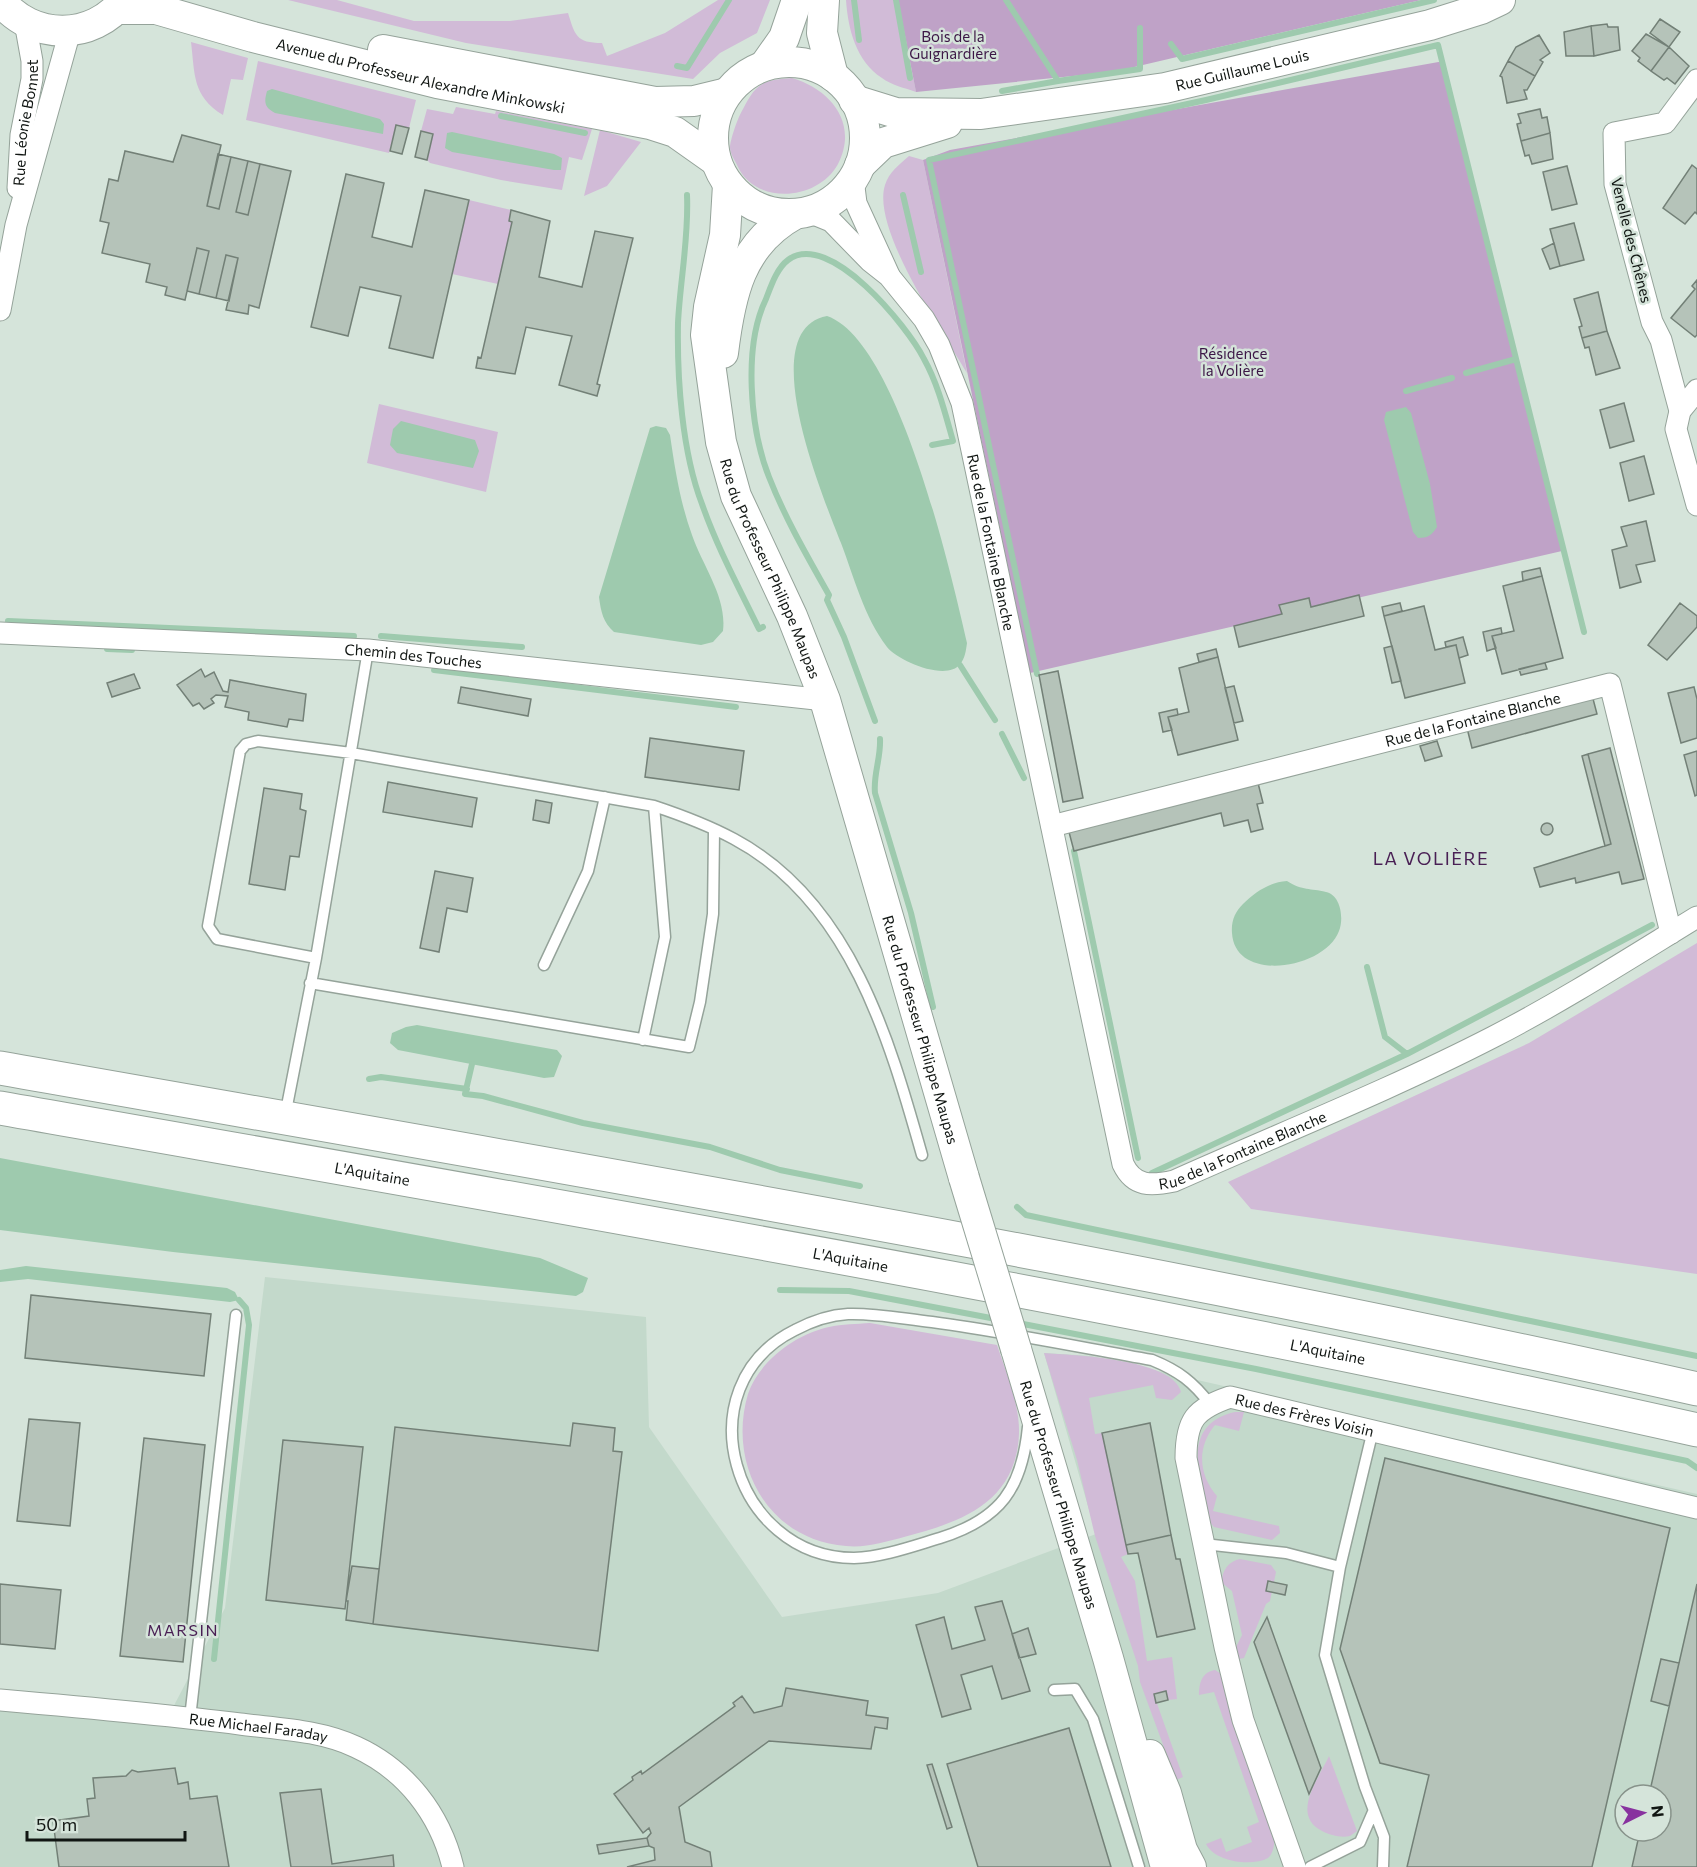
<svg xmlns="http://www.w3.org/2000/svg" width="1697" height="1867" viewBox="0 0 1697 1867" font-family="Commissioner,sans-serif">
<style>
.built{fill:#c3d9cb;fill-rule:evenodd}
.green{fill:#d1bbd7}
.forest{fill:#bfa2c7}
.water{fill:#9ecaae}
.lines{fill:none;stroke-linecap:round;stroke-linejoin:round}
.stream{stroke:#9ecaae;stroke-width:6}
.building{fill:#b5c3b9;stroke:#738077;stroke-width:1.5}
.lane-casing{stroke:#95a39a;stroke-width:13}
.street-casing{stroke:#95a39a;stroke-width:23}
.secondary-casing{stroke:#95a39a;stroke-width:32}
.highway-casing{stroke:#95a39a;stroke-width:35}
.lane{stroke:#fff;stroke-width:10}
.street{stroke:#fff;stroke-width:21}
.secondary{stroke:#fff;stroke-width:30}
.highway{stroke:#fff;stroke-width:33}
.secondary-bridge-casing{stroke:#95a39a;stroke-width:32;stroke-linecap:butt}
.secondary-bridge{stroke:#fff;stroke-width:30}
.labels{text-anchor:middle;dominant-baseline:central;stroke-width:5;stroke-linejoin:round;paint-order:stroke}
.park-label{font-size:15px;fill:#3c1746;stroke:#d5e4da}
.street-label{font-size:15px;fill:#111613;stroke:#d5e4da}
.neighbourhood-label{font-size:16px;letter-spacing:1.5px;fill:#491f54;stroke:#d5e4da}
.quarter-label{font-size:18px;letter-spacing:1.5px;fill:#491f54;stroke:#d5e4da}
</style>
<rect width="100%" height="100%" fill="#d5e4da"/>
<path class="built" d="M265,1277L646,1317L649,1427L782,1617L938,1593L1096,1534L1044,1353L1092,1356L1697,1494V1867H0V1700L169,1715L225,1608ZM1625,1795H1661V1831H1625Z"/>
<path class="green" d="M288,0H337L414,21H510L568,13C575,35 576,43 602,43L607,56L665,33L718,0H770L757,33L720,53L693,79L466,43Z
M846,0H898L916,92C905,88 891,85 882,78C856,61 848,29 846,0Z
M191,42L248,58L243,80L231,79L223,115C192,96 195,74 191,42Z
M258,61L416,100L409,128L396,125L389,153L246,120Z
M792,78C830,89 859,123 838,164C818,201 755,206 737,165C735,161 730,153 730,148C730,140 738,117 743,109C756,84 762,80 792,78Z
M456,107L495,114L496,111L592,129L582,160L569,157L562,190L501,180L430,163L427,160L433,134L421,131L427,109L453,114Z
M600,130L641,142L607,186L584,196Z
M909,156L923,160L967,373C944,334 871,229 885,185C889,172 899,165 909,156Z
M469,200L511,210L509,221L512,222L498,284L452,274Z
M379,404L498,432L486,492L367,463Z
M1697,943V1274L1251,1209L1228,1182L1529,1043Z
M870,1323L997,1345C1006,1372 1020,1405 1019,1434C1016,1503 961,1522 904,1537C885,1542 866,1548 846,1546C768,1540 727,1465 748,1394C759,1361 796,1334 829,1327C842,1324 857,1324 870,1323Z
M1044,1353C1073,1355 1174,1359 1181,1392L1172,1400L1156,1398L1153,1385L1089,1398L1095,1434L1102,1433L1128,1554L1121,1557L1135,1581L1147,1661L1172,1657L1177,1699L1168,1700L1165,1691L1154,1695L1183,1777L1176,1780L1140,1682L1138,1666L1095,1536L1077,1460Z
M1235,1412H1244L1239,1431L1215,1425C1197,1447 1198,1474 1217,1496L1213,1511L1279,1526L1280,1533L1272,1540L1214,1527L1209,1521C1201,1480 1178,1425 1235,1412Z
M1240,1559L1271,1565L1276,1572L1270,1601L1266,1604L1244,1658L1239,1659L1236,1647L1242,1635L1232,1591L1222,1583C1221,1571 1229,1561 1240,1559Z
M1215,1670L1220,1673L1275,1836C1274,1844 1274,1853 1268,1858C1252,1867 1215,1862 1206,1844L1221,1838L1226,1852L1252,1842L1247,1827L1259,1822L1214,1692L1199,1695C1199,1683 1202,1672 1215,1670Z
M1329,1756L1357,1831L1350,1836C1341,1838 1330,1835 1322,1831C1290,1815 1319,1778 1329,1756Z"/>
<path class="forest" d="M898,0H1421L1113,72L916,92Z
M1444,61L1562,551L1030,673L923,160L950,150Z"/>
<path class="water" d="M272,89L380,119L384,124L383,134L275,113C264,107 264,102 267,91Z
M452,132L554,154L562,158L561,170H554L452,152L445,148L447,133Z
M827,316C898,340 951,573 967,643C966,650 965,659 960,664C947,682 898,661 887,647C864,617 854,577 841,543C825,502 752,330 827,316Z
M1406,407L1411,413L1430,484L1437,527C1432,535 1428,538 1418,538L1413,532L1384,420L1386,412Z
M401,421L475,440L479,451L473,468L397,453L390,445L393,429Z
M656,426L666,428L670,435C675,469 680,502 692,535C703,567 727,597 723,631L713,642L701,645L614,632C603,622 601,612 599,597L650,428Z
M1287,881C1303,891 1310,888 1326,892C1341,895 1344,919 1339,931C1325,969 1235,984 1232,933C1231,921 1235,912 1243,904C1255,892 1270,882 1287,881Z
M417,1025L557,1050L562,1056L554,1077L544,1078L398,1050L390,1043L392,1033L406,1027Z
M0,1158L540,1258L588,1278L583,1292L576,1296L173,1252L0,1230Z
M26,1266L227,1288L235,1292L239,1300L230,1302L28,1279L0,1282V1270Z"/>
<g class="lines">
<path class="stream" d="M854,0L859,40
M896,0L910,78
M1006,0L1058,81L1140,69V28
M1171,44L1182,59L1434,0
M677,66L687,68L729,0
M1002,91L1058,81
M501,116L585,133
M687,195C689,238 680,281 678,323C677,379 682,452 702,504C717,547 739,588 759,629L763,627
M903,195L921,272
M1466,373L1516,359
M1406,391L1452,378
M8,621L354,636
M381,636L522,647
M107,649L132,650
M960,665L995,720
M434,670L736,707
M1037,674L929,160L1206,100L1438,45L1584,632
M875,721L844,637L827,600L829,595C807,556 785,518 769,477C750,429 743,346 766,299C771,286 777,268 788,260C829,229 908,327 924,359C938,384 945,413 953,441L932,445
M1002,734L1024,778
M880,739C881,758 873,775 875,793L911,913L933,1007
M1074,851L1138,1158
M1407,1054L1652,925
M472,1064L465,1094L483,1096L583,1123L710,1147L780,1170L860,1186
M369,1079L381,1077L467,1089
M1152,1173L1407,1054L1385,1037L1367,967
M1017,1207L1026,1215L1697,1356
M780,1290L849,1291L996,1319
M1018,1323L1256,1369L1687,1461L1697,1468
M214,1659L249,1325L246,1308L239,1300"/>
</g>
<path class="building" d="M1660,19L1680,32L1669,47L1650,33Z
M1607,24L1608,27H1618L1620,50L1594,56L1591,26Z
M1591,26L1594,56H1566L1564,32Z
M1646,34L1669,47L1651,71L1638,61L1640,58L1632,51Z
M1539,35L1550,53L1540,60L1543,62L1535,76L1508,61L1516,47Z
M1669,47L1689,66L1675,84L1667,78L1664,80L1651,71Z
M1508,61L1535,76L1527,90H1524L1527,99L1507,103L1502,77L1500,76Z
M1540,109L1542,118L1547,117L1550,133L1521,141L1517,124L1521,123L1518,114Z
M396,125L409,128L402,154L390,151Z
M421,131L433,134L427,160L415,157Z
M1550,133L1553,159L1532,164L1529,155L1525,156L1521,141Z
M182,135L221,145L207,206L219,209L231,157L248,161L236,212L248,215L260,164L291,171L259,308L249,305L248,314L226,310L238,258L226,255L216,298L199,294L209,251L197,248L185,300L165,295L167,287L146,282L150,264L102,253L109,223L100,221L109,179L118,181L125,151L173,162Z
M218,154L231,157L219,209L207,206Z
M248,161L260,164L248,215L236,212Z
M1692,165L1697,169V214L1695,212L1685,224L1663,208Z
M1567,166L1577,204L1552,210L1543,172Z
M346,174L384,183L372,237L412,247L425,190L469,200L433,358L389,348L401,296L360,287L348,336L311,327Z
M511,210L550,221L539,277L582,287L595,231L633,238L597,384L600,385L597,396L559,385L572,336L526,327L515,374L476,368L478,357L481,358L498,284L512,222L509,221Z
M1574,223L1584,260L1560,266L1550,229Z
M1554,243L1560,266L1550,269L1542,249Z
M197,248L209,251L199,294L187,291Z
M226,255L238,258L229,301L216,298Z
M1697,280V335L1695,337L1671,318L1695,289L1692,286Z
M1598,292L1607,331L1582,338L1579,327L1582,326L1574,299Z
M1607,331L1620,368L1596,375L1589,347L1585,348L1582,338Z
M1624,403L1634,441L1610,448L1600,410Z
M1644,456L1654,494L1629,501L1620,463Z
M1646,521L1655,561L1636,565L1641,582L1620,588L1612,550L1627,546L1621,527Z
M1540,568L1542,576L1523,581L1522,572Z
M1542,576L1563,658L1502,674L1492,636L1514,631L1503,586Z
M1359,595L1364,616L1239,647L1234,626L1282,614L1279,605L1309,598L1311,607Z
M1400,603L1402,611L1384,616L1382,607Z
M1680,603L1697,616V627L1667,660L1648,645Z
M1424,606L1435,650L1456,645L1465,683L1405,698L1384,616Z
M1501,628L1502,634L1492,636L1496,648L1487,651L1483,632Z
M1463,637L1468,655L1459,658L1456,645L1446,647L1445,642Z
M1392,646L1401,681L1392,683L1384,648Z
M1216,649L1218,657L1199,662L1197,654Z
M1218,657L1238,740L1178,755L1168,717L1189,712L1179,668Z
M1545,663L1547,669L1521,675L1519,669Z
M201,669L205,677L214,672L223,691L228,692L230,680L306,694L303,721L289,719L287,727L248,720L249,712L225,707L228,696L216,695L211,699L214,703L204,709L199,703L193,706L177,685Z
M1058,671L1083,798L1063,802L1039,675Z
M134,674L140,688L112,697L107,683Z
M1234,686L1243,721L1234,723L1225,688Z
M461,687L531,699L528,716L458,703Z
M1694,687L1697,699V738L1681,743L1668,693Z
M1592,695L1597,714L1472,748L1467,728Z
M1177,709L1178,715L1168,717L1172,730L1163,732L1159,713Z
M650,738L744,751L739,790L645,777Z
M1437,741L1442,756L1425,761L1420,746Z
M1610,748L1644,879L1622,884L1619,872L1576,883L1575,878L1540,887L1534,868L1611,844L1588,754Z
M1697,751V795L1695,796L1684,755Z
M1588,754L1611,844L1605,846L1582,756Z
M388,782L477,798L472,827L383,812Z
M1258,783L1263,803L1257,804L1263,829L1251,832L1248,820L1224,826L1221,813L1074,851L1069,832Z
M264,788L302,794L300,809L306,811L299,857L290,856L285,890L249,884Z
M536,800L552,803L549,823L533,820Z
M1541 829a6 6 0 1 1 12 0a6 6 0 1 1-12 0Z
M435,871L473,878L467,912L447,908L439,952L420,948Z
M31,1295L211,1314L204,1376L25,1358Z
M29,1419L80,1423L70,1526L17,1521Z
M573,1423L615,1428L613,1451L622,1452L598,1651L373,1624L395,1427L570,1446Z
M1150,1423L1171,1535L1126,1545L1102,1433Z
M144,1438L205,1445L183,1662L120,1656Z
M283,1440L363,1447L345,1609L266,1600Z
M1385,1458L1670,1528L1592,1867H1407L1429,1775L1380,1763L1340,1649Z
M1171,1535L1176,1559H1180L1195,1629L1157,1637L1138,1553L1128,1554L1126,1545Z
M352,1566L379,1569L373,1624L346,1620L348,1601H346Z
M1268,1581L1287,1585L1285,1595L1266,1591Z
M0,1584L61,1590L55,1649L0,1644Z
M1697,1584V1867H1632L1640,1831H1661V1795H1649Z
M1002,1601L1030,1691L1002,1699L992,1666L961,1675L971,1709L942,1717L916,1625L944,1617L952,1649L985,1640L975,1607Z
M1267,1617L1321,1768L1309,1794L1254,1642Z
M1028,1628L1036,1654L1019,1658L1012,1634Z
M1661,1659L1679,1663L1669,1706L1651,1701Z
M786,1688L868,1701L866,1715L888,1718L887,1729L875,1727L871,1749L769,1741L679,1807L685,1842L710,1852L712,1867H627L655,1860L654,1848L649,1846L647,1838L651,1833L649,1828L643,1833L614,1794L633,1780L632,1777L641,1771L642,1774L735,1706L733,1703L742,1696L754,1713L782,1706Z
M1166,1691L1168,1700L1156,1703L1154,1694Z
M1069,1728L1111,1867H978L947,1764Z
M932,1764L952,1827L947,1829L927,1765Z
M175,1768L178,1784L188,1782L190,1799L217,1796L229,1867H59L53,1821L89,1816L87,1799L95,1798L93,1778L126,1776L132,1770L138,1772Z
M321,1789L332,1864L393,1855L394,1867H291L280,1793Z
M647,1838L649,1846L599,1854L597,1845Z"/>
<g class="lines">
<g class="lane-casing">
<path id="lane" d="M316,958L217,939L208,926L240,751L246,744L258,741L351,753L654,806C681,815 708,825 734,839C850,901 889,1038 922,1155
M544,965L588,871L605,797
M310,983L689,1047L700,1002L713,914L714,830
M643,1040L665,937L654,806
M285,1116L316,958L368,650
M1028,1427C1022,1488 1001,1519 940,1538C913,1546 883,1557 854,1558C733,1558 682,1386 795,1330C812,1321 830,1315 848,1314C876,1313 904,1319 932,1322C1006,1332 1079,1347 1152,1360C1179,1371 1193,1382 1210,1404
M1373,1430L1340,1567L1325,1655L1365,1787L1384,1837L1383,1867
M1204,1544L1286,1553L1340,1567
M1054,1690L1075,1689L1093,1719L1139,1867
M190,1718L236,1315
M1310,1867L1360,1842L1373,1812"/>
</g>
<g class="street-casing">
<g id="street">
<path d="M853,179L856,203L889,275"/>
<path id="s1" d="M18,188L21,135L32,79V61L25,22"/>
<path id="s2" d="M809,212L831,221L870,261L889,276L924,319L939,345L962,403L1123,1164C1134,1187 1151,1186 1174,1181C1279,1134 1390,1090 1493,1037C1563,1001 1630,958 1697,917"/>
<path d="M0,310L16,225L70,31"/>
<path d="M1697,390L1680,411L1676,429L1697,505"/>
<path d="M1680,411L1661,340L1652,322L1615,184L1614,133L1665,123L1697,80"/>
<path id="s3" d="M0,633L368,650L825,700"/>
<path id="s4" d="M1052,826L1610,684L1671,933"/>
<path id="s5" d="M0,1700C80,1707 160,1714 240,1724C279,1729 320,1730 356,1747C406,1770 440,1814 453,1867"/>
<path id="s6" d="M1295,1867L1243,1720L1225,1647L1186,1458C1186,1420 1195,1409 1230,1397L1697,1508"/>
</g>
</g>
<g class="secondary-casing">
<g id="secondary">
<path d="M0,0C32,41 93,41 124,0"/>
<path d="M824,0L822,33L833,76"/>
<path id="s7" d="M117,9H156L253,37L437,83L650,124L675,132L716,161"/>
<path d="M383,50L655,102L694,101L727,93"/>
<circle cx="789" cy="138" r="76"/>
<path d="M765,65L784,38L797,0"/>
<path id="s8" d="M854,100L896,113L981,114L1165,88L1430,25L1481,9L1500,0"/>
<path d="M860,165L883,143L947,123"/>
<path id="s9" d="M728,185L725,235L709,307L706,335L721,442L736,496L792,616L825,700L964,1178"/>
<path d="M723,353C730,295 740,244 795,214"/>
<path id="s10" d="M1016,1349L1108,1658L1166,1867"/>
<path d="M1150,1755L1166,1793L1182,1850L1191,1867"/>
</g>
</g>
<g class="highway-casing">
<g id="highway">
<path d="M0,1068C567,1168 1135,1263 1697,1389"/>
<path id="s11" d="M0,1108C567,1208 1135,1304 1697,1430"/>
</g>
</g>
<use href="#lane" class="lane"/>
<use href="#street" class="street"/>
<use href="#secondary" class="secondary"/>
<use href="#highway" class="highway"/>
<g class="secondary-bridge-casing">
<path id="secondary-bridge" d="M964,1178L1016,1349"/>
</g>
<use href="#secondary-bridge" class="secondary-bridge"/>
</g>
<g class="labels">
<g class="park-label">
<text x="953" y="36">Bois de la<tspan x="953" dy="17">Guignardière</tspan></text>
<text x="1233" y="353">Résidence<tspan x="1233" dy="17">la Volière</tspan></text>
</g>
<g class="street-label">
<text stroke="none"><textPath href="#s8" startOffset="394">Rue Guillaume Louis</textPath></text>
<text stroke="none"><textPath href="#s7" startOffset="312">Avenue du Professeur Alexandre Minkowski</textPath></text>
<text stroke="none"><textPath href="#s1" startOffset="66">Rue Léonie Bonnet</textPath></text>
<text transform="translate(1632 240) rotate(76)">Venelle des Chênes</text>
<text stroke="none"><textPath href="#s2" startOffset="394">Rue de la Fontaine Blanche</textPath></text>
<text stroke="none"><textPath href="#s9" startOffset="396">Rue du Professeur Philippe Maupas</textPath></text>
<text stroke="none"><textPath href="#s3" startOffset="414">Chemin des Touches</textPath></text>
<text stroke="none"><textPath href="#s4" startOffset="434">Rue de la Fontaine Blanche</textPath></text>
<text stroke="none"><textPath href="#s9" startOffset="882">Rue du Professeur Philippe Maupas</textPath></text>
<text stroke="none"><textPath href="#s2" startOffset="1164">Rue de la Fontaine Blanche</textPath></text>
<text stroke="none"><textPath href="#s11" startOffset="378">L'Aquitaine</textPath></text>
<text stroke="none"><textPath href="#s11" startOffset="864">L'Aquitaine</textPath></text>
<text stroke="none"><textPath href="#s11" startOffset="1350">L'Aquitaine</textPath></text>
<text stroke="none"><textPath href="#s6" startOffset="584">Rue des Frères Voisin</textPath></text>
<text stroke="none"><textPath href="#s10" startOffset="152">Rue du Professeur Philippe Maupas</textPath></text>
<text stroke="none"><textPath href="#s5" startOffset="260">Rue Michael Faraday</textPath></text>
</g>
<g class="neighbourhood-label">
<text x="183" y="1629">MARSIN</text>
</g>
<g class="quarter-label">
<text x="1431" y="858">LA VOLIÈRE</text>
</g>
</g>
<g transform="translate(1643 1813) rotate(84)"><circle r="28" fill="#d5e4da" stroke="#87928a" stroke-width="1.5"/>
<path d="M0-4.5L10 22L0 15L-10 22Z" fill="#88329f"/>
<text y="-9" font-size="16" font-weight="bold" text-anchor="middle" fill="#111613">N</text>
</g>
<path d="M27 1831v9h158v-9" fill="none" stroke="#111613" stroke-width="3"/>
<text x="36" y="1831" font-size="18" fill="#111613" stroke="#d5e4da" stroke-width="4.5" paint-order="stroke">50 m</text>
</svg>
